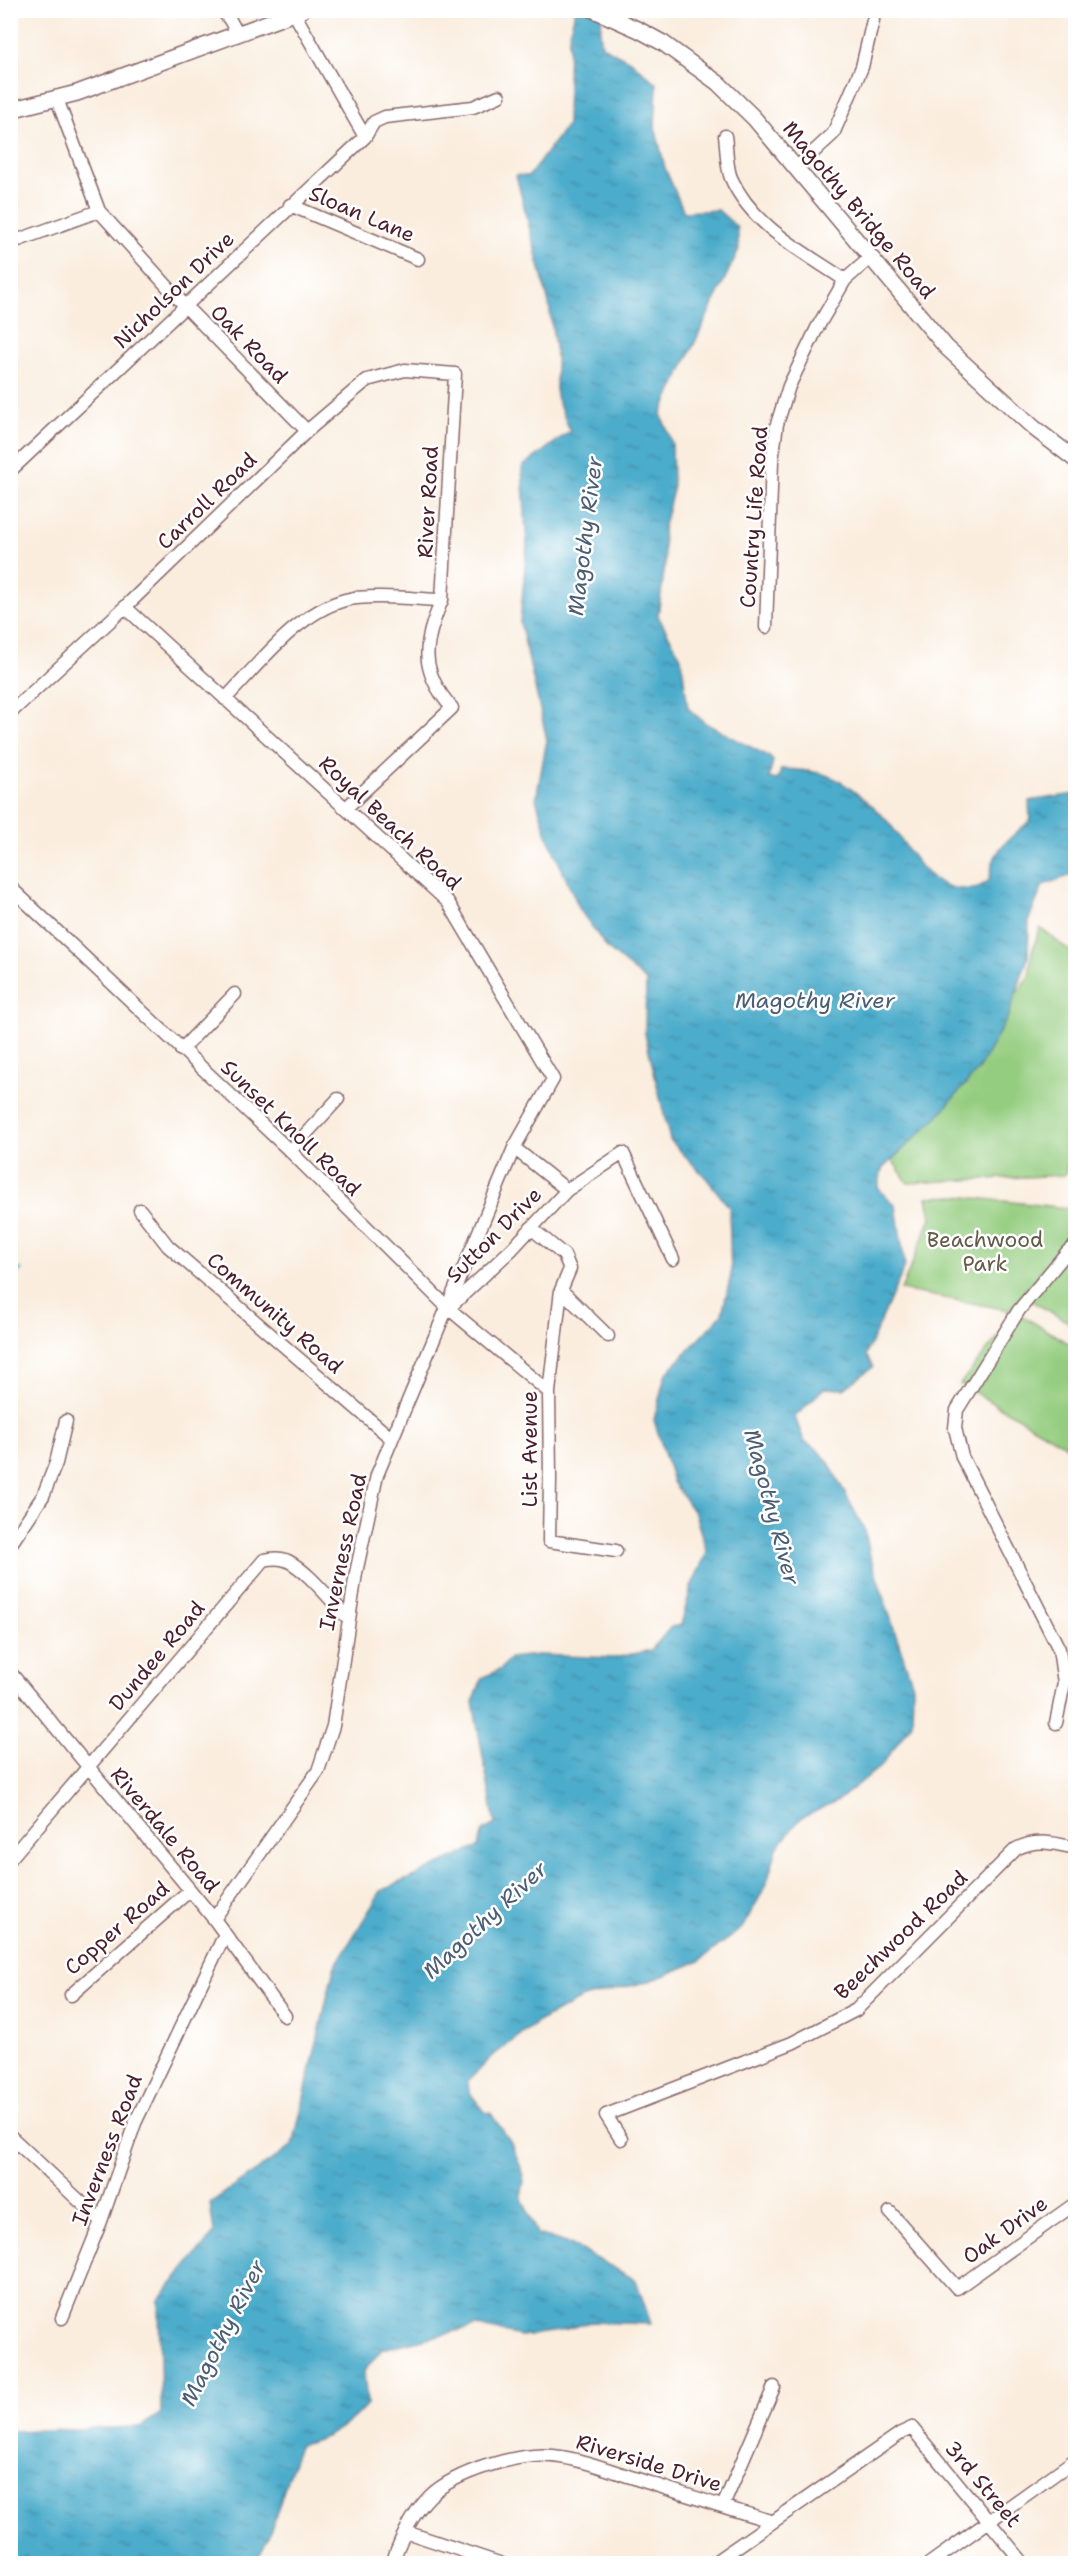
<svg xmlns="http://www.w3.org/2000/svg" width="1086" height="2574" viewBox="0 0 1086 2574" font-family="'Shantell Sans',sans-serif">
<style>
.green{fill:#95cd80;stroke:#707656;stroke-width:1.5}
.water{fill:url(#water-ripples);stroke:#4b667b;stroke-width:1.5}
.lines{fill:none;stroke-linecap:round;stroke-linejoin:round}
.stream{stroke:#4caccb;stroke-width:3}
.minor-casing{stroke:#88676a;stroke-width:15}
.major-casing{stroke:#88676a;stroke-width:18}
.minor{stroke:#fff;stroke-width:12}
.major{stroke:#fff;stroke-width:15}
.labels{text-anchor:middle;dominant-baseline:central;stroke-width:5;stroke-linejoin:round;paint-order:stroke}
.street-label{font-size:21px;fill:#4a1f2b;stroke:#fff}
.park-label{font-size:21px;fill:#645c49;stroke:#fff}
.water-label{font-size:22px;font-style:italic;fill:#4b5e73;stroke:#fff}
</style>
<defs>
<pattern id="water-ripples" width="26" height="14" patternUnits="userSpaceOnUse" patternTransform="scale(1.5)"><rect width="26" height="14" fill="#4caccb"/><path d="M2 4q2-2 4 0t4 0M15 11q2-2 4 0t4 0" fill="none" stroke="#418ba5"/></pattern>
</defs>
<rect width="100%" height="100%" fill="#fff"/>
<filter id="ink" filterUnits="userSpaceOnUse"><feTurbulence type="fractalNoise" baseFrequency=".0167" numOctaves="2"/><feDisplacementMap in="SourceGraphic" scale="12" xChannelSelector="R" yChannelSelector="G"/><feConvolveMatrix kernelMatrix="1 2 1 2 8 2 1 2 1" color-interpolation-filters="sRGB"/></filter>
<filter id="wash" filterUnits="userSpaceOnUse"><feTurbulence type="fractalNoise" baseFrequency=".008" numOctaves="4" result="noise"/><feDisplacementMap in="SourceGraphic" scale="24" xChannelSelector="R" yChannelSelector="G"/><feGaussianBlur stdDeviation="1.35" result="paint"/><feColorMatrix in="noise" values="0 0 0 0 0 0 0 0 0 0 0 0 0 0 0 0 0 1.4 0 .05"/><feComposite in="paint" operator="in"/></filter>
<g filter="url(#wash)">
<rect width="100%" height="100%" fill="#faedde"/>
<path class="green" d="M1040,928L1075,955V1138L1065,1175L908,1183L890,1157L1029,977L1032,952Z
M957,1196L1075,1209V1228L1008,1313L1009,1310L901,1290L931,1218L927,1197Z
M1075,1241V1326L1028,1299Z
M1017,1313L1075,1347V1451L960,1384Z"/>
<path class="water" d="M575,11H603L600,33L602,46L632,62L657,84L655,127L665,168L684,212L718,210L737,227L739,249L661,414L672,443L673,490L663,529L665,564L658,616L681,657L688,708L705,723L770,757L773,761L769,778L778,780L781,769C805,770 827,771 847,786C861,796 878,810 889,823C910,849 925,887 961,889C974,890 980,888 990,879C991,850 1009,839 1030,821L1029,801L1075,794V874L1043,885L1029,919L1028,958L1008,1017L978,1070L936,1118L882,1169L878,1188L896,1206L905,1266L866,1355L873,1367L844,1389L824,1388L795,1417L804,1441L815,1448L828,1461L865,1531L870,1556L913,1686L912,1723L881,1766L840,1799L800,1819L777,1848L766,1886L742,1928L699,1961L653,1980L583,1998L539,2021L494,2055L468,2081L469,2092L486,2113L490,2112L510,2141L520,2165L524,2181L521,2196L537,2234L570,2244L636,2280L651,2324L590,2322L560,2331L520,2336L477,2326L382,2349L364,2371L367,2404C349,2425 327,2440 300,2445C282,2484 278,2526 255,2563H11L10,2431L140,2427L161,2413L159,2300L214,2233L210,2203L293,2145L334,1968L381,1891L478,1847L483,1831L495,1824L473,1702L482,1678L501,1669L510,1658L538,1655L614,1658L651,1650L671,1627L681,1625L691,1587L707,1552L695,1514L673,1482L654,1420L665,1375L722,1314L731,1275L729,1207L707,1179L670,1140L645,1034L646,981L607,948L580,910L548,838L536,799L547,740L520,622L527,546L522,467L570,431L556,396V355L549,304L516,175L529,176L567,125L569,36Z"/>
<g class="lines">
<path class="stream" d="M10,1281L21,1269"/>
</g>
</g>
<g filter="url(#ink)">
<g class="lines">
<g class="minor-casing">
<path id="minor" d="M222,10L230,20L238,35
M294,13L365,137L374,122L385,117L473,107L499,96
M57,99L99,211L186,307L307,431
M725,136C727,149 726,166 731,178C752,226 804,252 845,280
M796,168L833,134L862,67L873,20
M290,205L418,259
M10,243L99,211
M10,471L365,137
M125,607L448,902L553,1079L514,1148L567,1190
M766,627L772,461L777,424L789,386L817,328L845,280L871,257
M225,699C259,664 297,613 345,600C369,594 416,599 442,600
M10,713L125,607L307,431L367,380L405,370L455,374L442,600C423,644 419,670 452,708L346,808
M10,887L290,1151L448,1308L549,1392
M181,1050L235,994
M290,1151L338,1099
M140,1210L168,1246L392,1439
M531,1228L564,1255L570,1269L561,1290L549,1392L550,1478L549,1541L616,1551
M561,1290L608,1336
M453,1304L512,1249L567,1190L623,1153L673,1259
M10,1545L43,1496L56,1463L66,1421
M10,1672L214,1919L285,2016
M1056,1723L1064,1683L1059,1649L962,1457L955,1428L957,1410L1019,1310L1067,1252L1076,1245
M10,1859L264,1560C272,1558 280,1557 288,1561C308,1571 331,1601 348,1618
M214,1919L318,1771L333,1726L356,1573L377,1475L514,1148
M71,1995L189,1891
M10,2136L101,2221
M621,2139L606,2115L792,2043L856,2010L1016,1849C1036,1838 1054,1843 1076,1848
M890,2212L957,2288L1076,2203
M62,2318L101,2221L135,2123L225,1934
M723,2506L774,2387
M406,2532L502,2564
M392,2564C399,2541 413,2513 430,2496C455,2472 519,2452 553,2456C582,2459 609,2470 637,2479C681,2493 726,2508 771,2521
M712,2564L901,2433L912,2428L1024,2564
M929,2564L1076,2459"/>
</g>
<g class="major-casing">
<path id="major" d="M594,10L639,30L663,43L718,83L754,118L946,347L1034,428L1076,460
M10,110L77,93L302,10"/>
</g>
<use href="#minor" class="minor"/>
<use href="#major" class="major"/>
</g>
</g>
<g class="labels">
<g class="street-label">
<text transform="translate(859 210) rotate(50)">Magothy Bridge Road</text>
<text transform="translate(362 214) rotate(23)">Sloan Lane</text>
<text transform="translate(174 290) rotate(-44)">Nicholson Drive</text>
<text transform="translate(249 344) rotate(46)">Oak Road</text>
<text transform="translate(207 501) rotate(-44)">Carroll Road</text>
<text transform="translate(428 502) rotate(-87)">River Road</text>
<text transform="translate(754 517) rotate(-86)">Country Life Road</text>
<text transform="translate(390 823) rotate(43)">Royal Beach Road</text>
<text transform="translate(291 1128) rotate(44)">Sunset Knoll Road</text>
<text transform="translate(494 1235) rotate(-45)">Sutton Drive</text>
<text transform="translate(275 1313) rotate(41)">Community Road</text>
<text transform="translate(530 1449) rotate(-90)">List Avenue</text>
<text transform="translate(343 1552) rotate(-78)">Inverness Road</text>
<text transform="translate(157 1656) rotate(-50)">Dundee Road</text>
<text transform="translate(165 1830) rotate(50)">Riverdale Road</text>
<text transform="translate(117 1928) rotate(-41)">Copper Road</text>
<text transform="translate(901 1935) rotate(-44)">Beechwood Road</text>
<text transform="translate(107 2150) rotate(-69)">Inverness Road</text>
<text transform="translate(1005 2230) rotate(-36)">Oak Drive</text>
<text transform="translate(649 2463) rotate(17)">Riverside Drive</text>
<text transform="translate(983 2484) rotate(50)">3rd Street</text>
</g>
<g class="park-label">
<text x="985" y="1240">Beachwood<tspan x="985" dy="24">Park</tspan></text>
</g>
<g class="water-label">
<text transform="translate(585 536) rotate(-83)">Magothy River</text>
<text x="815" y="1000">Magothy River</text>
<text transform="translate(772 1507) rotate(75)">Magothy River</text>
<text transform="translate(485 1920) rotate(-43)">Magothy River</text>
<text transform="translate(223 2333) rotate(-63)">Magothy River</text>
</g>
</g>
<rect width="1086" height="2574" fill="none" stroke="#fff" stroke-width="36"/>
</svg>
